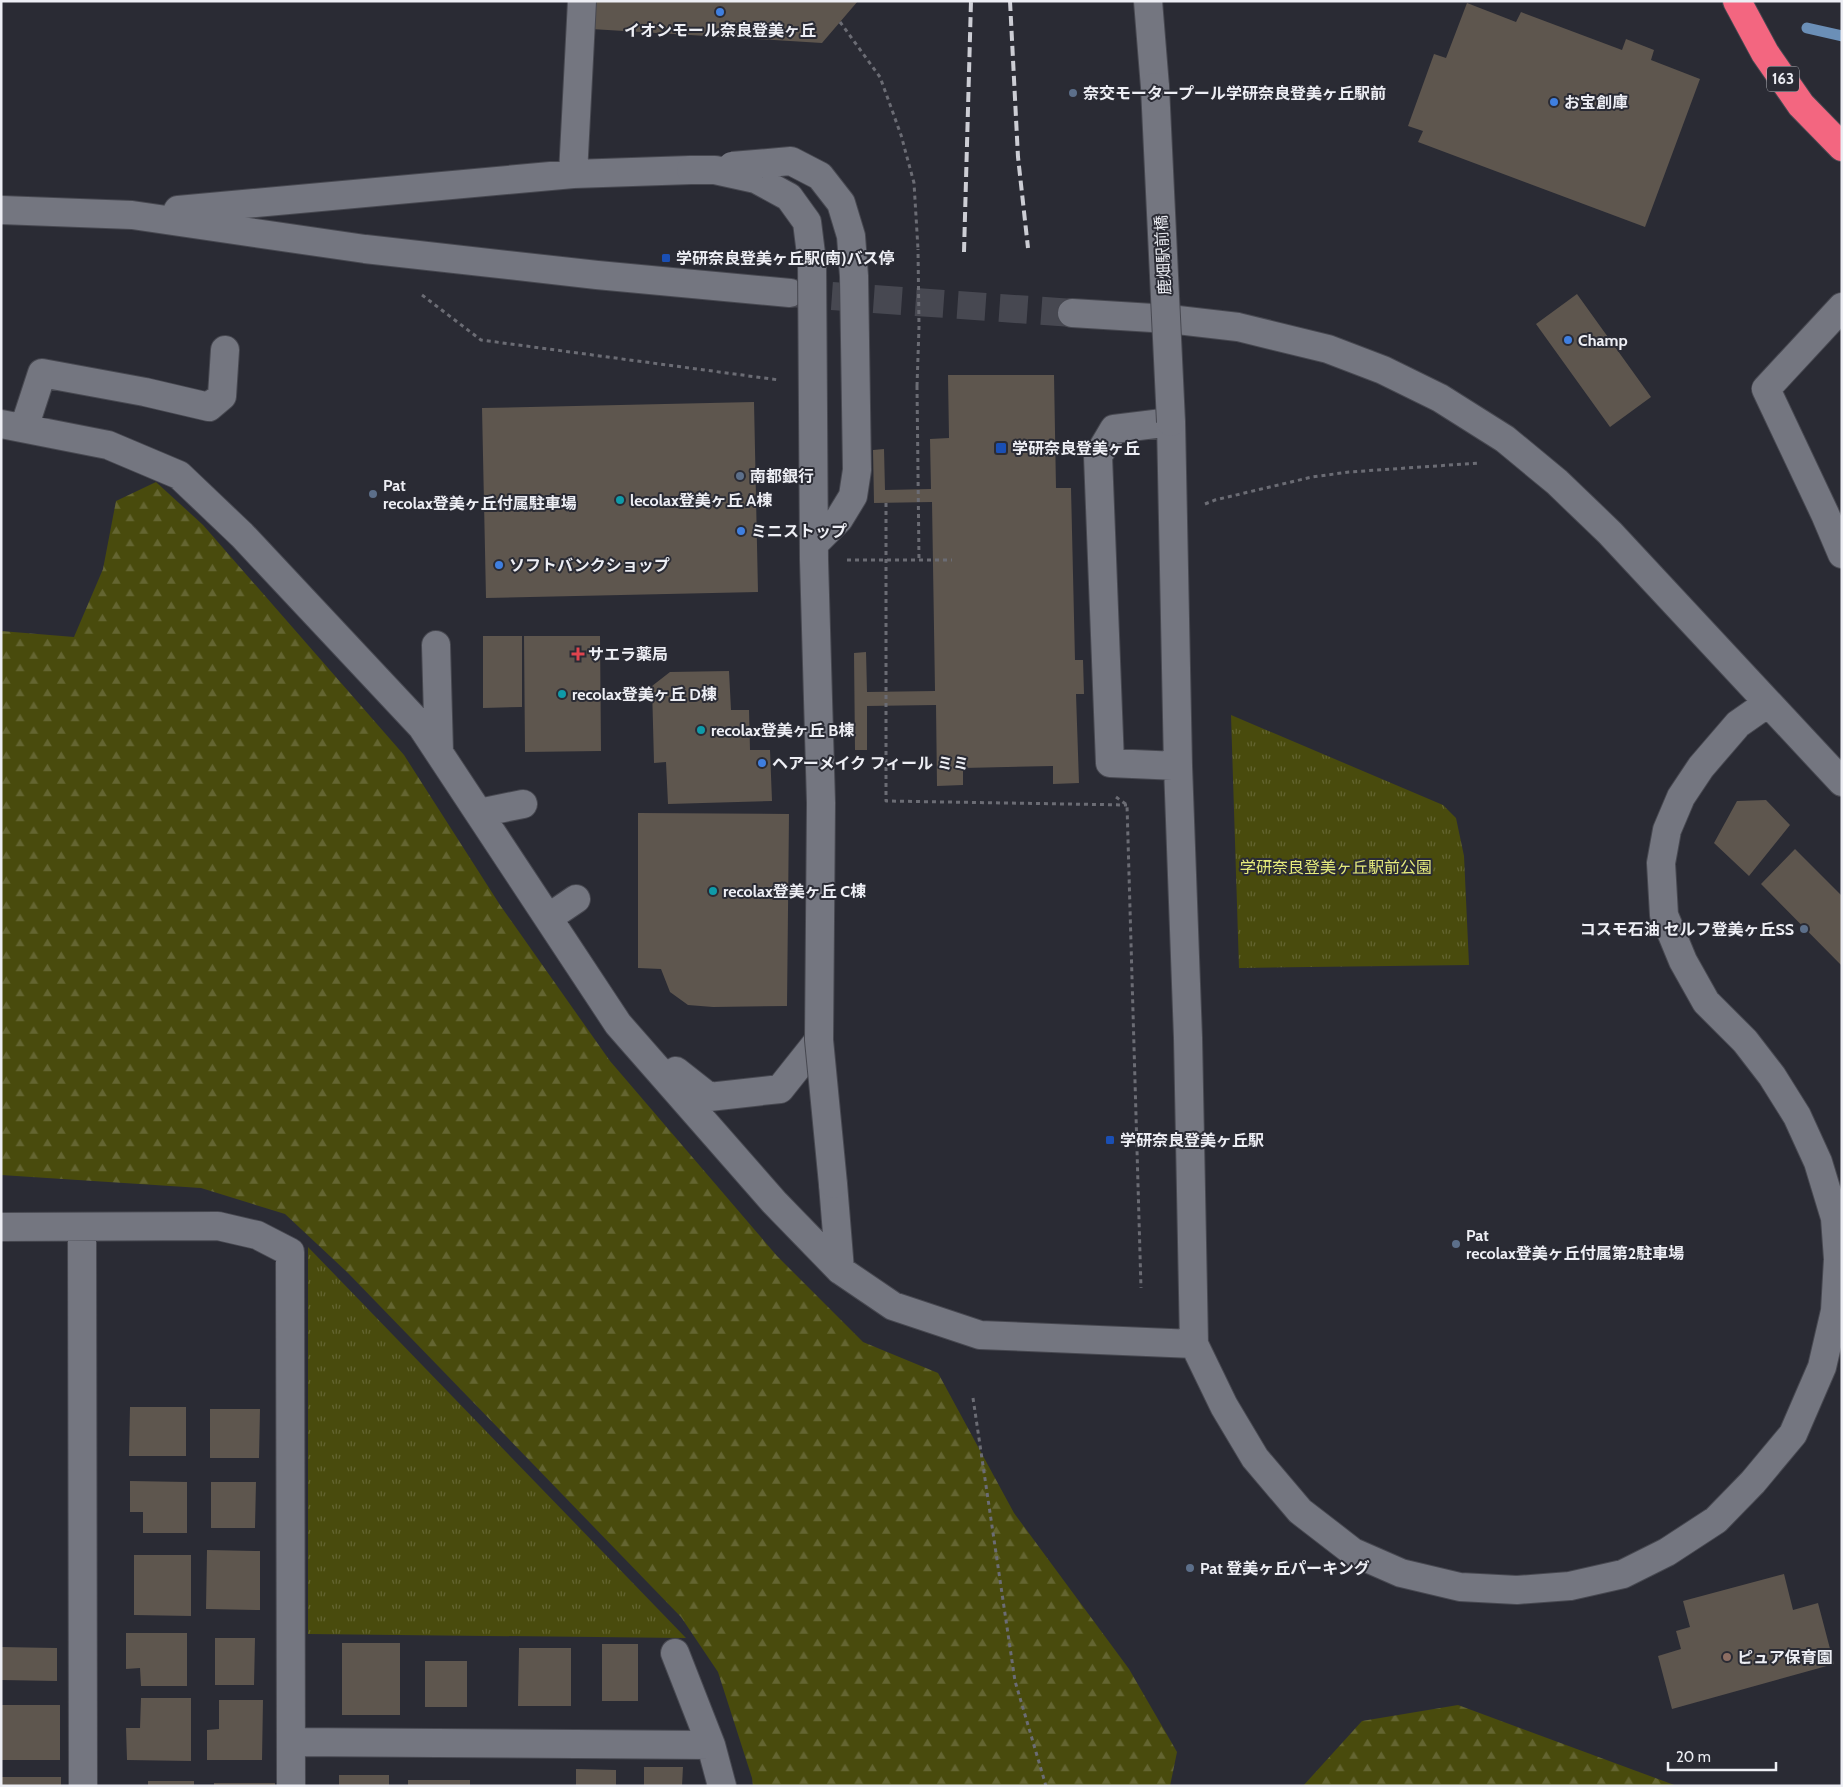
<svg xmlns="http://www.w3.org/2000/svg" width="1843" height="1787" viewBox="0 0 1843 1787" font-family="Cabin,'Noto Sans JP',sans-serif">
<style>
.forest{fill:url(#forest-firs)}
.park{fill:url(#park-tufts)}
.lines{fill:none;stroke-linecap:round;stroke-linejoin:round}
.stream{stroke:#6b8fb7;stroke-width:11}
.building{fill:#5e564e}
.minor-tunnel{stroke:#474851;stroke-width:28;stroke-dasharray:28 14;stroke-linecap:butt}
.minor-casing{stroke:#474850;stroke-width:30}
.highway-casing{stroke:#474850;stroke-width:30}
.path{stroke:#6b6c74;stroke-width:3;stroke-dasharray:4 4;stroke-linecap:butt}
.minor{stroke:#747680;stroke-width:28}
.highway{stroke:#f36680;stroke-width:28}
.rail{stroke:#cccdd4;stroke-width:4;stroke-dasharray:10 5;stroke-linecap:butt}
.minor-bridge-casing{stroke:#474850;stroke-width:30;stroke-linecap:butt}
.path-bridge{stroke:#6b6c74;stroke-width:3;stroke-dasharray:4 4;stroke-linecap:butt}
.minor-bridge{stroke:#747680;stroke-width:28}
.shop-dot{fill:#3f7fe0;stroke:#2a2b34;stroke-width:2}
.service-dot{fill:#5c6f8a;stroke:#2a2b34;stroke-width:2}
.transit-dot{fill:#1a4fb4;stroke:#2a2b34;stroke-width:2}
.culture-dot{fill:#0f9aa8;stroke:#2a2b34;stroke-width:2}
.health-dot{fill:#e0444e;stroke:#2a2b34;stroke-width:2}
.education-dot{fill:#8d6e63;stroke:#2a2b34;stroke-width:2}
.labels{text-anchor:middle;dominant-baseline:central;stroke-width:4;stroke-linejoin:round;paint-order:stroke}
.shield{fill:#2a2b34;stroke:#b2b4ba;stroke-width:1}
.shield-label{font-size:15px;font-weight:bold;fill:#edeef4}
.poi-label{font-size:16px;font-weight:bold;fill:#edeef4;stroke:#2a2b34;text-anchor:start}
.street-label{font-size:16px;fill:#edeef4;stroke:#2a2b34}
.park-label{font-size:16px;fill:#e6eb7c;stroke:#2a2b34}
</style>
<defs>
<pattern id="forest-firs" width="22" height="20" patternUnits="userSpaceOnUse" patternTransform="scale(1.25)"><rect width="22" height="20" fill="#494b0d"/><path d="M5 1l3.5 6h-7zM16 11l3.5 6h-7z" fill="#646531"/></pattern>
<pattern id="park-tufts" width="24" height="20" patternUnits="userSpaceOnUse" patternTransform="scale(1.25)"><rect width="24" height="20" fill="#494b0d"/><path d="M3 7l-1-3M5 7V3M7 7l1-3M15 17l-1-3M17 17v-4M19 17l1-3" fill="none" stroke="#646531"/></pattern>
</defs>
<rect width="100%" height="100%" fill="#2a2b34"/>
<path class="forest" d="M156,482L203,525L404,755L500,905L610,1061L777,1256L863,1342L938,1373L1014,1513L1129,1669L1177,1752L1170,1786H753L752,1778L718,1672L681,1617L348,1273L285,1214L201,1188L1,1175V631L74,637L103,569L116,501Z
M1458,1705L1677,1786H1303L1362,1721Z"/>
<path class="park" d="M1231,715L1443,805L1456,818L1464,856L1469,965L1239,968Z
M308,1247L686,1638L308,1634Z"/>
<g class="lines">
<path class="stream" d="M1807,28L1842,36"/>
</g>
<path class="building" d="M592,1H858L822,43L591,29Z
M1467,3L1516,22L1521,12L1622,50L1626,39L1654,50L1651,60L1700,79L1645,227L1418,142L1423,131L1408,126L1434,54L1446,58Z
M1577,294L1651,397L1610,427L1536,324Z
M948,375H1054L1056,488H1071L1075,660H1083L1084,694H1076L1079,783L1053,784V766L963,768V785L937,786L936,705L867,706V750H855L854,653L866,652L867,692L935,691L932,502L874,503L873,450L884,449L885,490L931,489L930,439L949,438Z
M754,402L758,592L486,598L482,408Z
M483,636H522V707L483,708Z
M524,636H600L601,751L525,752Z
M729,671L731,710H749L750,750H770L772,801L668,804L666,762L654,763L652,686L670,672Z
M1766,800L1790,825L1749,876L1714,843L1737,801Z
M638,813L789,814L787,1006L713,1007L688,1005L670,992L661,969L638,968Z
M1795,849L1842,896V966L1761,884Z
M130,1407H186V1456H129Z
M210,1409H260L259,1458H210Z
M130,1481L187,1482V1533H143V1512H130Z
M211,1482H256L255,1528H211Z
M207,1550L260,1551V1610L206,1609Z
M134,1555H191V1616L134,1615Z
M1784,1574L1793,1610L1818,1603L1834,1664L1672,1709L1658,1656L1681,1649L1676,1631L1690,1627L1683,1601Z
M126,1633H187V1686H141L140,1668L126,1669Z
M215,1638H255L254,1685H215Z
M342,1643H400V1715H342Z
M602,1644H638V1701H602Z
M1,1647L57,1648V1681L1,1680Z
M519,1648H571V1706H518Z
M425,1661H467V1707H425Z
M141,1698H191V1761L127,1760L126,1728H140Z
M219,1700H263L262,1760H207V1730L219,1729Z
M2,1705H60V1760H1Z
M644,1767H683L682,1786H644Z
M576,1769L616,1770V1786H576Z
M339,1775H389V1786H339Z
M1,1777H61V1786H1Z
M408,1780H470V1786H408Z
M148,1781H194V1786H148Z
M214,1783H275V1786H214Z"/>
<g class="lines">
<path class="minor-tunnel" d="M790,293L1072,313"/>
<g class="minor-casing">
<path id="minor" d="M1148,1L1155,87
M573,174L582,1
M1,210L132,215L365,249L597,275L790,293
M178,210L573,174L691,170
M1842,307L1766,389L1825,514L1842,554
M1072,313L1169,319L1238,327L1328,349L1383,370L1440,398L1505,439L1557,482L1610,533L1842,782
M1,424L108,445L179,475L242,535L422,727L618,1024L774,1202L840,1270L893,1306L980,1335L1194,1344
M24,428L42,373L145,392L209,407L222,396L225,350
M436,645L439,752
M1178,766L1110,763L1098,456L1114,429L1171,422L1178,766L1188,1038L1194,1344L1224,1406L1255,1458L1300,1511L1353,1552L1401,1573L1460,1587L1517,1590L1570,1586L1623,1574L1667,1552L1716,1520L1753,1482L1793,1434L1822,1367L1835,1311L1838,1259L1835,1218L1818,1162L1797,1116L1772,1076L1745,1041L1706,1002L1683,961L1664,915L1661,863L1667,830L1681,797L1701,767L1738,724L1768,703
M479,813L523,804
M548,918L576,899
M676,1071L709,1097L780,1089L819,1040
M833,1184L840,1270
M1,1227L218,1226L257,1235L290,1252L291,1786
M82,1227L83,1786
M675,1653L711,1745
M291,1742L711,1745L722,1786"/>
</g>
<g class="highway-casing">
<path id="highway" d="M1737,1L1765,53L1801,105L1842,147"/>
</g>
<path class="path" d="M840,22L880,77L901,135L914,183L918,249
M422,295L481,340L779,380
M917,386L919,560
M886,503V801L1127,805
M1205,504L1215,500L1312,477L1349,472L1479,463
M847,560H952
M1116,797L1127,805L1141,1288
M973,1398L1015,1681L1046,1786"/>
<use href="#minor" class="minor"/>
<use href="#highway" class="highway"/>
<path class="rail" d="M1010,1L1018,157L1028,248
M964,252L971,1"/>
<g class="minor-bridge-casing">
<path id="minor-bridge" d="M1155,87L1171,422
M732,166L791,161L820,176L841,203L851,236L854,276L857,470L853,496L839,519L815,543
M691,170H715L756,179L789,197L807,222L812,262L814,560L821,803L819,1040L833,1184"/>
</g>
<path class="path-bridge" d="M917,386L919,327L918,249"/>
<use href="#minor-bridge" class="minor-bridge"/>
</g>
<g class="shop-dot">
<circle cx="720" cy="12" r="5"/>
<circle cx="1554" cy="102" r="5"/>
<circle cx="1568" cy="340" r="5"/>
<circle cx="741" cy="531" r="5"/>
<circle cx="499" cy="565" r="5"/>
<circle cx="762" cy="763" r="5"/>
</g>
<g class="service-dot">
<circle cx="1073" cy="93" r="5"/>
<circle cx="740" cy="476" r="5"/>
<circle cx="373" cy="494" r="5"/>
<circle cx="1804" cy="929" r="5"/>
<circle cx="1456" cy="1244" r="5"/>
<circle cx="1190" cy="1568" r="5"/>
</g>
<g class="transit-dot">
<rect x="661" y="253" width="10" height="10" rx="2.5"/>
<rect x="995" y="442" width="12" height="12" rx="2.5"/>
<rect x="1105" y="1135" width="10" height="10" rx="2.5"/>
</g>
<g class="culture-dot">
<circle cx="620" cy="500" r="5"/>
<circle cx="562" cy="694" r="5"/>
<circle cx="701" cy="730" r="5"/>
<circle cx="713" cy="891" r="5"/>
</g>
<path class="health-dot" d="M575.5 646.5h5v5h5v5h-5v5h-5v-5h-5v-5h5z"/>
<circle class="education-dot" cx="1727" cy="1657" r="5"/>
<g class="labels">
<rect class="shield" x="1767" y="66.5" width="32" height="25" rx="4"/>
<g class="shield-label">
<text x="1783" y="79">163</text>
</g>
<g class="poi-label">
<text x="720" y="30" text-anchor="middle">イオンモール奈良登美ヶ丘</text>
<text x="1083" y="93">奈交モータープール学研奈良登美ヶ丘駅前</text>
<text x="1564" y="102">お宝創庫</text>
<text x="676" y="258">学研奈良登美ヶ丘駅(南)バス停</text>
<text x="1578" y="340">Champ</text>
<text x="1012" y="448">学研奈良登美ヶ丘</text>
<text x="750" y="476">南都銀行</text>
<text x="383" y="485">Pat<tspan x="383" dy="18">recolax登美ヶ丘付属駐車場</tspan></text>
<text x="630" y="500">lecolax登美ヶ丘 A棟</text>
<text x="751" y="531">ミニストップ</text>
<text x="509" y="565">ソフトバンクショップ</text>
<text x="588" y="654">サエラ薬局</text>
<text x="572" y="694">recolax登美ヶ丘 D棟</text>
<text x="711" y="730">recolax登美ヶ丘 B棟</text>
<text x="772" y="763">ヘアーメイク フィール ミミ</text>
<text x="723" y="891">recolax登美ヶ丘 C棟</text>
<text x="1794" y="929" text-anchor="end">コスモ石油 セルフ登美ヶ丘SS</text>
<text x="1120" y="1140">学研奈良登美ヶ丘駅</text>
<text x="1466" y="1235">Pat<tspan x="1466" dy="18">recolax登美ヶ丘付属第2駐車場</tspan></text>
<text x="1200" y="1568">Pat 登美ヶ丘パーキング</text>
<text x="1737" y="1657">ピュア保育園</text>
</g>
<g class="street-label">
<text transform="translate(1163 255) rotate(-93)">鹿畑駅前橋</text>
</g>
<g class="park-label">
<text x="1336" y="867">学研奈良登美ヶ丘駅前公園</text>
</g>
</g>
<rect width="1843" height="1787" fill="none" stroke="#edeef4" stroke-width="5"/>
<path d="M1668 1762v8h108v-8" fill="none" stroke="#edeef4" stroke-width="2.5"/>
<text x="1676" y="1762" font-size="15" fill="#edeef4" stroke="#2a2b34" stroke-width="4" paint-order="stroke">20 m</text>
</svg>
